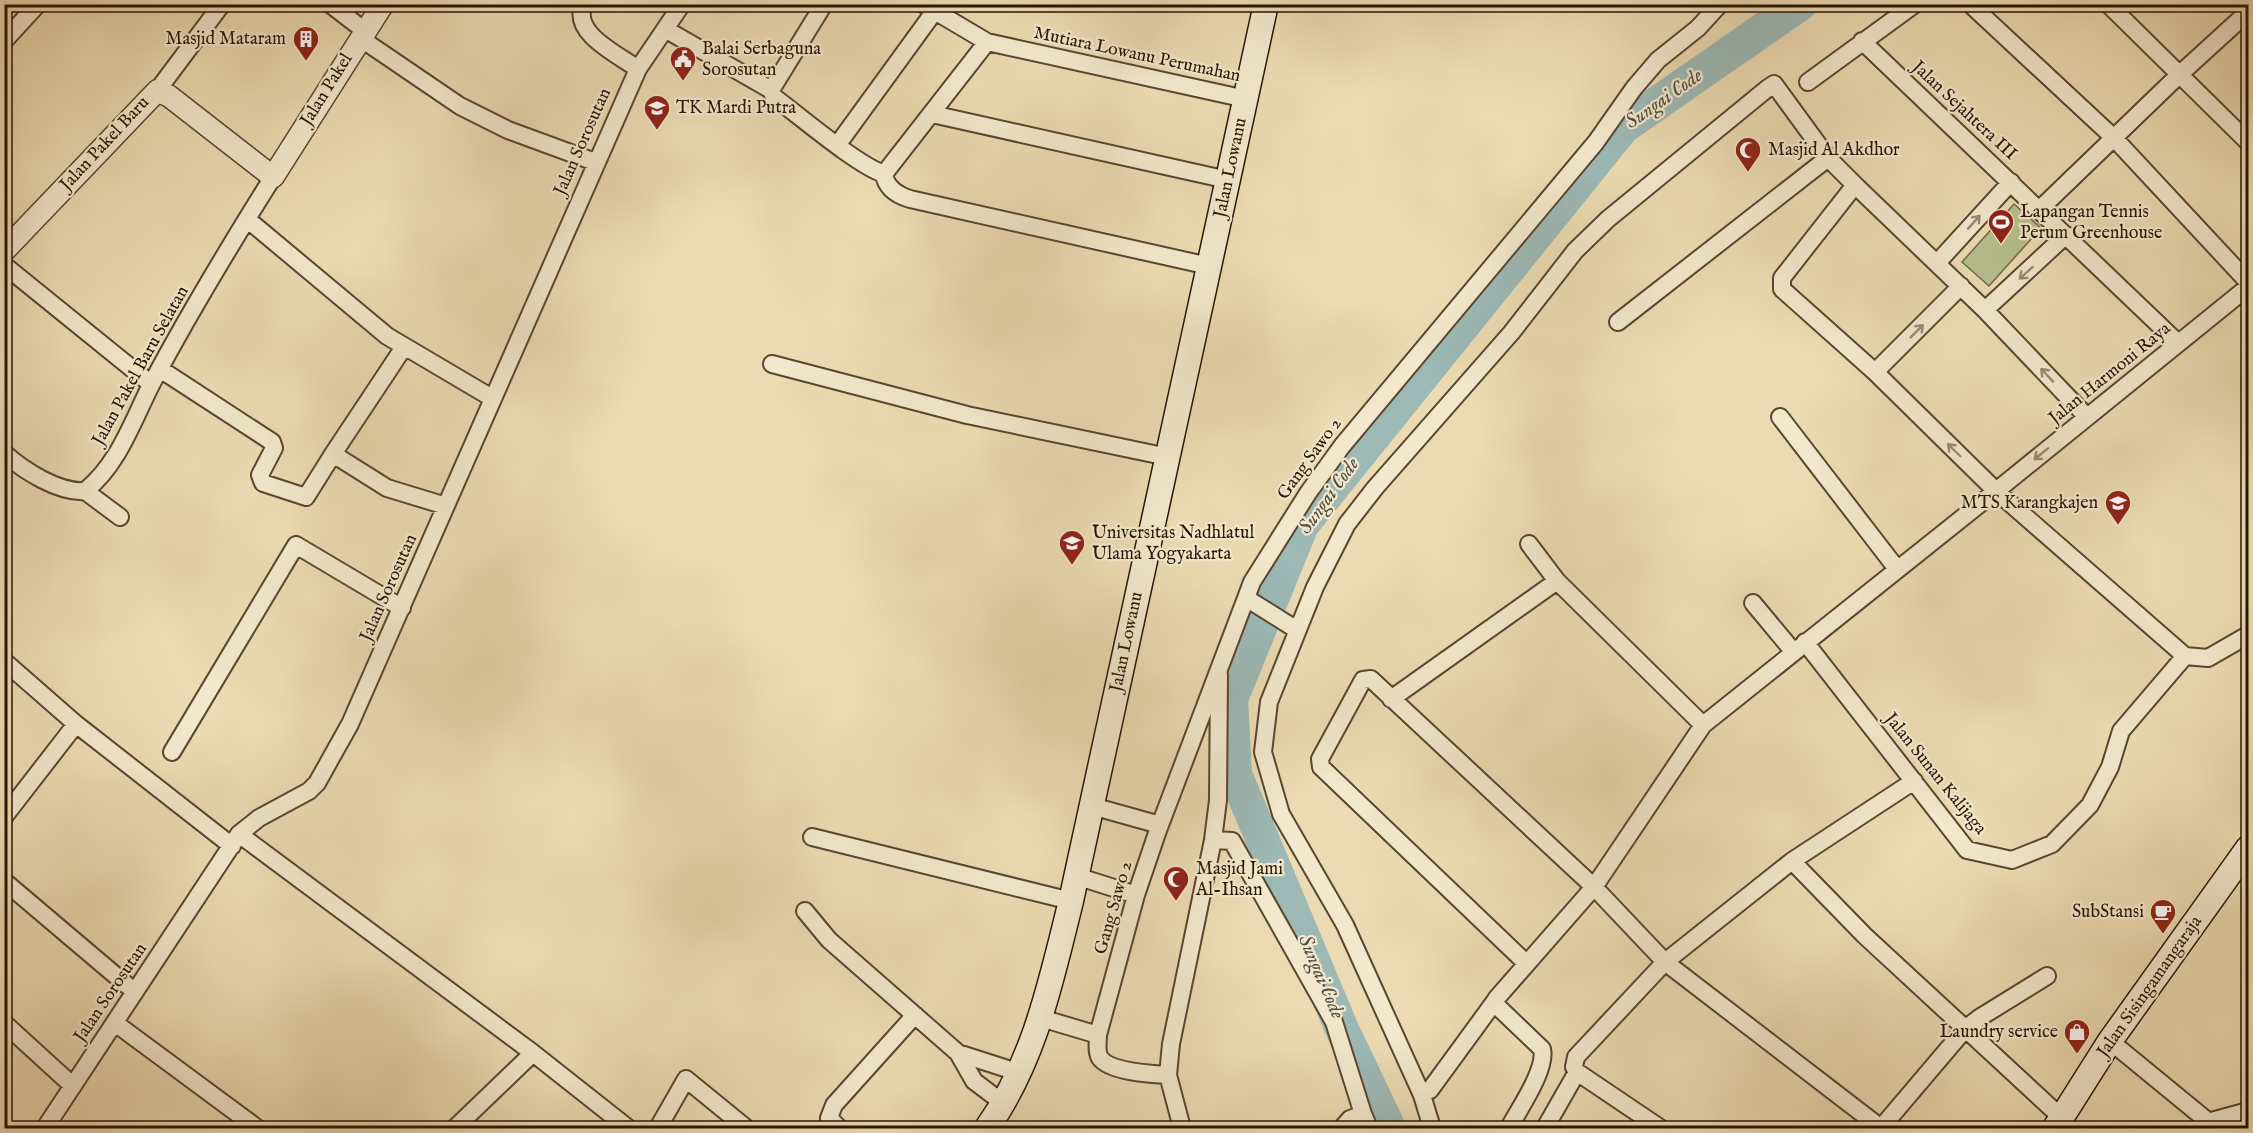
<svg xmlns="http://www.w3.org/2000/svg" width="2253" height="1133" viewBox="0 0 2253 1133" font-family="'IM FELL English',serif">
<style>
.green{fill:#b6c08d;stroke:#6f6a48;stroke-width:1.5}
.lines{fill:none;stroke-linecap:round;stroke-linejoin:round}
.river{stroke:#9cb9b6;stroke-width:34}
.minor-casing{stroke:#59462f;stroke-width:20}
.tertiary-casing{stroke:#59462f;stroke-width:24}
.secondary-casing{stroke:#281503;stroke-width:27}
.minor{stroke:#f3e8cd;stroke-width:16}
.tertiary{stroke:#f3e8cd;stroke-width:21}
.secondary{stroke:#f3e8cd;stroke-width:24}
.oneway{stroke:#988972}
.labels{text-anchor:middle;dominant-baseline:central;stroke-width:4.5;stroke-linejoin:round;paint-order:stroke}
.poi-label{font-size:18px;fill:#281503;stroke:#f3e8cd;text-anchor:start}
.street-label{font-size:18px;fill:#281503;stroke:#f3e8cd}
.water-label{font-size:20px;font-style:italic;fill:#514e42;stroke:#f3e8cd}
</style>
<rect width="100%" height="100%" fill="#ecdbb2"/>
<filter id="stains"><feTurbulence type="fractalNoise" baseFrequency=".00333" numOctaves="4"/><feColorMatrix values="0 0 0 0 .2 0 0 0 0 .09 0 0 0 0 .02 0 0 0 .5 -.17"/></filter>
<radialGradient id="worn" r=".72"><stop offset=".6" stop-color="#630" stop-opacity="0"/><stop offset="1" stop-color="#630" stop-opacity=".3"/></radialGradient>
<path class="green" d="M2014,204L2041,228L1989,286L1962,262Z"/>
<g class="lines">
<path class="river" d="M1389,1128L1341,1027L1235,774L1231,699L1302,525L1623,127L1800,4"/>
<g class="minor-casing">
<path id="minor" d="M330,4L365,31
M584,4C570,33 619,55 638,69
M923,4L987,42L1246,99
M1970,4L2114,138L2248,282
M2108,4L2248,142
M665,29L771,90L774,97C801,117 857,165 884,174
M360,38L460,106L508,130L595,162
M4,41L38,4
M1862,41L2178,343
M987,42L884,174C886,188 897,195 910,199L1209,266
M1808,82L1915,4
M771,90L824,4
M157,91L222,4
M932,114L1228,180
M838,144L934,12
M2040,209L2180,74L2248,12
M247,219L387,336L492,398
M1937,263L2011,182
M4,265L151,384
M1985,310L2066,235
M1618,322L1828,158
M772,364L967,415L1168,457
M160,369L272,442L274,448L260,475L263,483L306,497L333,454L387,488L446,506
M1875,372L1961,286
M1780,417L1897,569
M2087,417L1985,310L1855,185L1782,278V289L1875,372L1996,491L2248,287
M4,453C24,471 59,493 85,491C119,464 133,420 152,383C189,313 231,244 273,177
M333,454L404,347
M85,491L120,517
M1529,544L1557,581L1703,725L1996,491L2185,656L2208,658L2248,635
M1246,598L1297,630
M1753,603L1793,651
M1805,642L1967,850L2012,860L2052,844L2090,805L2110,767L2121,731L2185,656
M4,661L76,724L232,846
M1391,699L1557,581
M172,752L296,545L402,608
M1092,806L1160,825
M4,817L76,724
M239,834L533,1053
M812,837L1071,901
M1213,840L1232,841L1334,1022L1363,1114
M1792,861L1864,935L2062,1118
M1076,876L1136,895
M4,881L135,992
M805,911L829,940L958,1053L974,1081L1003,1103
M1526,963L1321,767L1320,759L1363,680L1371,679L1594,887L1665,962L1881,1128
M1041,1018L1098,1035
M4,1023L73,1086
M115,1023L257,1128
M2110,1041L2216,1128
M958,1053L1020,1073
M1168,1075C1152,1074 1110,1072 1100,1058C1096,1052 1098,1041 1098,1035L1136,895L1157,833L1246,598L1252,582L1308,493L1342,446L1596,142L1634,88L1658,60L1698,28L1720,4
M1430,1090L1495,1001
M2208,1122L2248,1111
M45,1128L239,834L259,818L309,791L317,783L350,724L638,69L682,4
M455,1128L533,1053L628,1128
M658,1128L686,1079L746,1128
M839,1128L829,1118L834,1105L915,1015
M1182,1128L1168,1075L1171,1044L1213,840L1218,800L1219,674
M1342,1128L1350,1119L1363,1114L1369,1128
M1432,1128L1422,1095L1345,925L1281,814L1263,752L1269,702L1315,587L1347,524L1375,488L1512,332L1575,251L1608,219L1768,88L1774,84L1828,158L1855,185
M1509,1128C1519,1109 1547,1069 1542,1049L1496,1005V999L1594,887L1703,725
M1545,1128L1577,1072
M1660,1128L1577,1072L1574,1067L1576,1057L1665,962L1792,861L1914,781
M1881,1128L1965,1029L1979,1018L2047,976"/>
</g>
<g class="tertiary-casing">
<path id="tertiary" d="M4,251L157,91L169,96L273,177L383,4"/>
</g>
<g class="secondary-casing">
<path id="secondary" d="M987,1128C1035,1060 1051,981 1071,901L1266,4
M2055,1128L2110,1041L2248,848"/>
</g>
<use href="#minor" class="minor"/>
<use href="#tertiary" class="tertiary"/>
<use href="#secondary" class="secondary"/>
</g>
<defs><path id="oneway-shaft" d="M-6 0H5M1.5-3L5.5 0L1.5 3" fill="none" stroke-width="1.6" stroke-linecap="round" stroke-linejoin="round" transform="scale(1.5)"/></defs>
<g class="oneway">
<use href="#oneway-shaft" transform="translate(1974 222) rotate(-48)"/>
<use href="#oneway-shaft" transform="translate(2026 273) rotate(138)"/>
<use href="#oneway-shaft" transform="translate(1917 331) rotate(-45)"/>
<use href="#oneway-shaft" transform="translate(2047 375) rotate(-133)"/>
<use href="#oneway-shaft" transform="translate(1954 450) rotate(-136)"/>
<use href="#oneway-shaft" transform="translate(2041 454) rotate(141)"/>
</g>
<defs>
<g id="building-pin" transform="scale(1.35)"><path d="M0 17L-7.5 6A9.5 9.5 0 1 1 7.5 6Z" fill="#8f2418" stroke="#f3e8cd"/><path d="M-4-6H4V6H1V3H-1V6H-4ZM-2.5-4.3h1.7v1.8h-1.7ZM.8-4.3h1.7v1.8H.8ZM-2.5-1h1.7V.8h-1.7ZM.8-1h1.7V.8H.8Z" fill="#fff"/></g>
<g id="civic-pin" transform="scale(1.35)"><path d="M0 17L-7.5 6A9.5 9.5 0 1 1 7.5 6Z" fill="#8f2418" stroke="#f3e8cd"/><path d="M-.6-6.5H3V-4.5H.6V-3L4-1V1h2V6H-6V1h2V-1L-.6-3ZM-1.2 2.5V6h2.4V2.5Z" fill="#fff"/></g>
<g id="school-pin" transform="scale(1.35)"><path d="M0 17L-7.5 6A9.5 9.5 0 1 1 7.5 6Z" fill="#8f2418" stroke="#f3e8cd"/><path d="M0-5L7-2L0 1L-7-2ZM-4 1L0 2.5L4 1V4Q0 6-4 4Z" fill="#fff"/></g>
<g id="mosque-pin" transform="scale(1.35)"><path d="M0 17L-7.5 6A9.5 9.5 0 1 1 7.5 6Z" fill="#8f2418" stroke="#f3e8cd"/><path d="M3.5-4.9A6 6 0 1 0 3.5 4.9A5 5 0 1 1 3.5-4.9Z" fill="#fff"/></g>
<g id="stadium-pin" transform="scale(1.35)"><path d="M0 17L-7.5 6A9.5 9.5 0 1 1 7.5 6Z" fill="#8f2418" stroke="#f3e8cd"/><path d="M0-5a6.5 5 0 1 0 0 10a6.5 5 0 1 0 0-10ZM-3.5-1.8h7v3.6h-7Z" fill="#fff"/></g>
<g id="university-pin" transform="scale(1.35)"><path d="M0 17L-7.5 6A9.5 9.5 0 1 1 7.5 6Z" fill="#8f2418" stroke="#f3e8cd"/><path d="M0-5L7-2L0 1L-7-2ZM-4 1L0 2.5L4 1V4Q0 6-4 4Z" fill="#fff"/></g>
<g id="cafe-pin" transform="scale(1.35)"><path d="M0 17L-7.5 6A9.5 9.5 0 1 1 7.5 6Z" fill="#8f2418" stroke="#f3e8cd"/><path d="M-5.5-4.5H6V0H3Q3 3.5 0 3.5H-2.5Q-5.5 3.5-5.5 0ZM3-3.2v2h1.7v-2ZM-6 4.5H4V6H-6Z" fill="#fff"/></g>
<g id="shop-pin" transform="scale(1.35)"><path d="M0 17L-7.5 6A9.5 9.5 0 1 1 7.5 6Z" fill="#8f2418" stroke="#f3e8cd"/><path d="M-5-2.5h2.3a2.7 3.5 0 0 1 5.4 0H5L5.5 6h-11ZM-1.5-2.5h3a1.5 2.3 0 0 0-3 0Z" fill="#fff"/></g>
</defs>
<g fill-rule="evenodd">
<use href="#building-pin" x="306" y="39"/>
<use href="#civic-pin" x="683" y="59"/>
<use href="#school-pin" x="657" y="108"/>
<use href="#mosque-pin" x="1748" y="150"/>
<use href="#stadium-pin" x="2001" y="222"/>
<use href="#school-pin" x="2118" y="503"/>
<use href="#university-pin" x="1072" y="543"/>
<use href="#mosque-pin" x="1176" y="879"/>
<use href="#cafe-pin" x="2163" y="912"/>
<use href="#shop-pin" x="2077" y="1032"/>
</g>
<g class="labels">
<g class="poi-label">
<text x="286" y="39" text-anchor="end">Masjid Mataram</text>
<text x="702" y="49">Balai Serbaguna<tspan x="702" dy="21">Sorosutan</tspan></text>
<text x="676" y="108">TK Mardi Putra</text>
<text x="1768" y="150">Masjid Al Akdhor</text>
<text x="2020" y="212">Lapangan Tennis<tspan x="2020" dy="21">Perum Greenhouse</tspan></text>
<text x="2098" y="503" text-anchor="end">MTS Karangkajen</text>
<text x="1092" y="533">Universitas Nadhlatul<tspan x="1092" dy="21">Ulama Yogyakarta</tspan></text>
<text x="1196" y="869">Masjid Jami<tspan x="1196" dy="21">Al-Ihsan</tspan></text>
<text x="2144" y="912" text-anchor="end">SubStansi</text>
<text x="2058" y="1032" text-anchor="end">Laundry service</text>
</g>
<g class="street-label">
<text transform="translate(1137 55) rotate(12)">Mutiara Lowanu Perumahan</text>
<text transform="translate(327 90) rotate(-58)">Jalan Pakel</text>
<text transform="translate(1964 111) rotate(43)">Jalan Sejahtera III</text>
<text transform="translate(583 142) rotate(-66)">Jalan Sorosutan</text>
<text transform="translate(105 144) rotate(-47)">Jalan Pakel Baru</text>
<text transform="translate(1231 168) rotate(-78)">Jalan Lowanu</text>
<text transform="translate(141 366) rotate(-61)">Jalan Pakel Baru Selatan</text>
<text transform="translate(2110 374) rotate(-39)">Jalan Harmoni Raya</text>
<text transform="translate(1310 459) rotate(-54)">Gang Sawo 2</text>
<text transform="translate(389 588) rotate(-66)">Jalan Sorosutan</text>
<text transform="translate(1127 642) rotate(-78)">Jalan Lowanu</text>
<text transform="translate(1935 774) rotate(51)">Jalan Sunan Kalijaga</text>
<text transform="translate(1114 908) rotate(-74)">Gang Sawo 2</text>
<text transform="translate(2150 987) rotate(-55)">Jalan Sisingamangaraja</text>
<text transform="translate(111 993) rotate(-56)">Jalan Sorosutan</text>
</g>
<g class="water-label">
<text transform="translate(1664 99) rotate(-35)">Sungai Code</text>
<text transform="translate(1329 496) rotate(-54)">Sungai Code</text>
<text transform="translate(1321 977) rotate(67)">Sungai Code</text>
</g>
</g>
<rect width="2253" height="1133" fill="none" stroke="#ecdbb2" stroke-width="24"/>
<rect x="6" y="6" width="2241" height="1121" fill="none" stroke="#281503" stroke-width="3"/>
<rect x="12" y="12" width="2229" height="1109" fill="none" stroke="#281503" stroke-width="1.5"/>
<rect width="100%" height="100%" filter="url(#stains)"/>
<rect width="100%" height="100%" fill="url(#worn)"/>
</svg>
